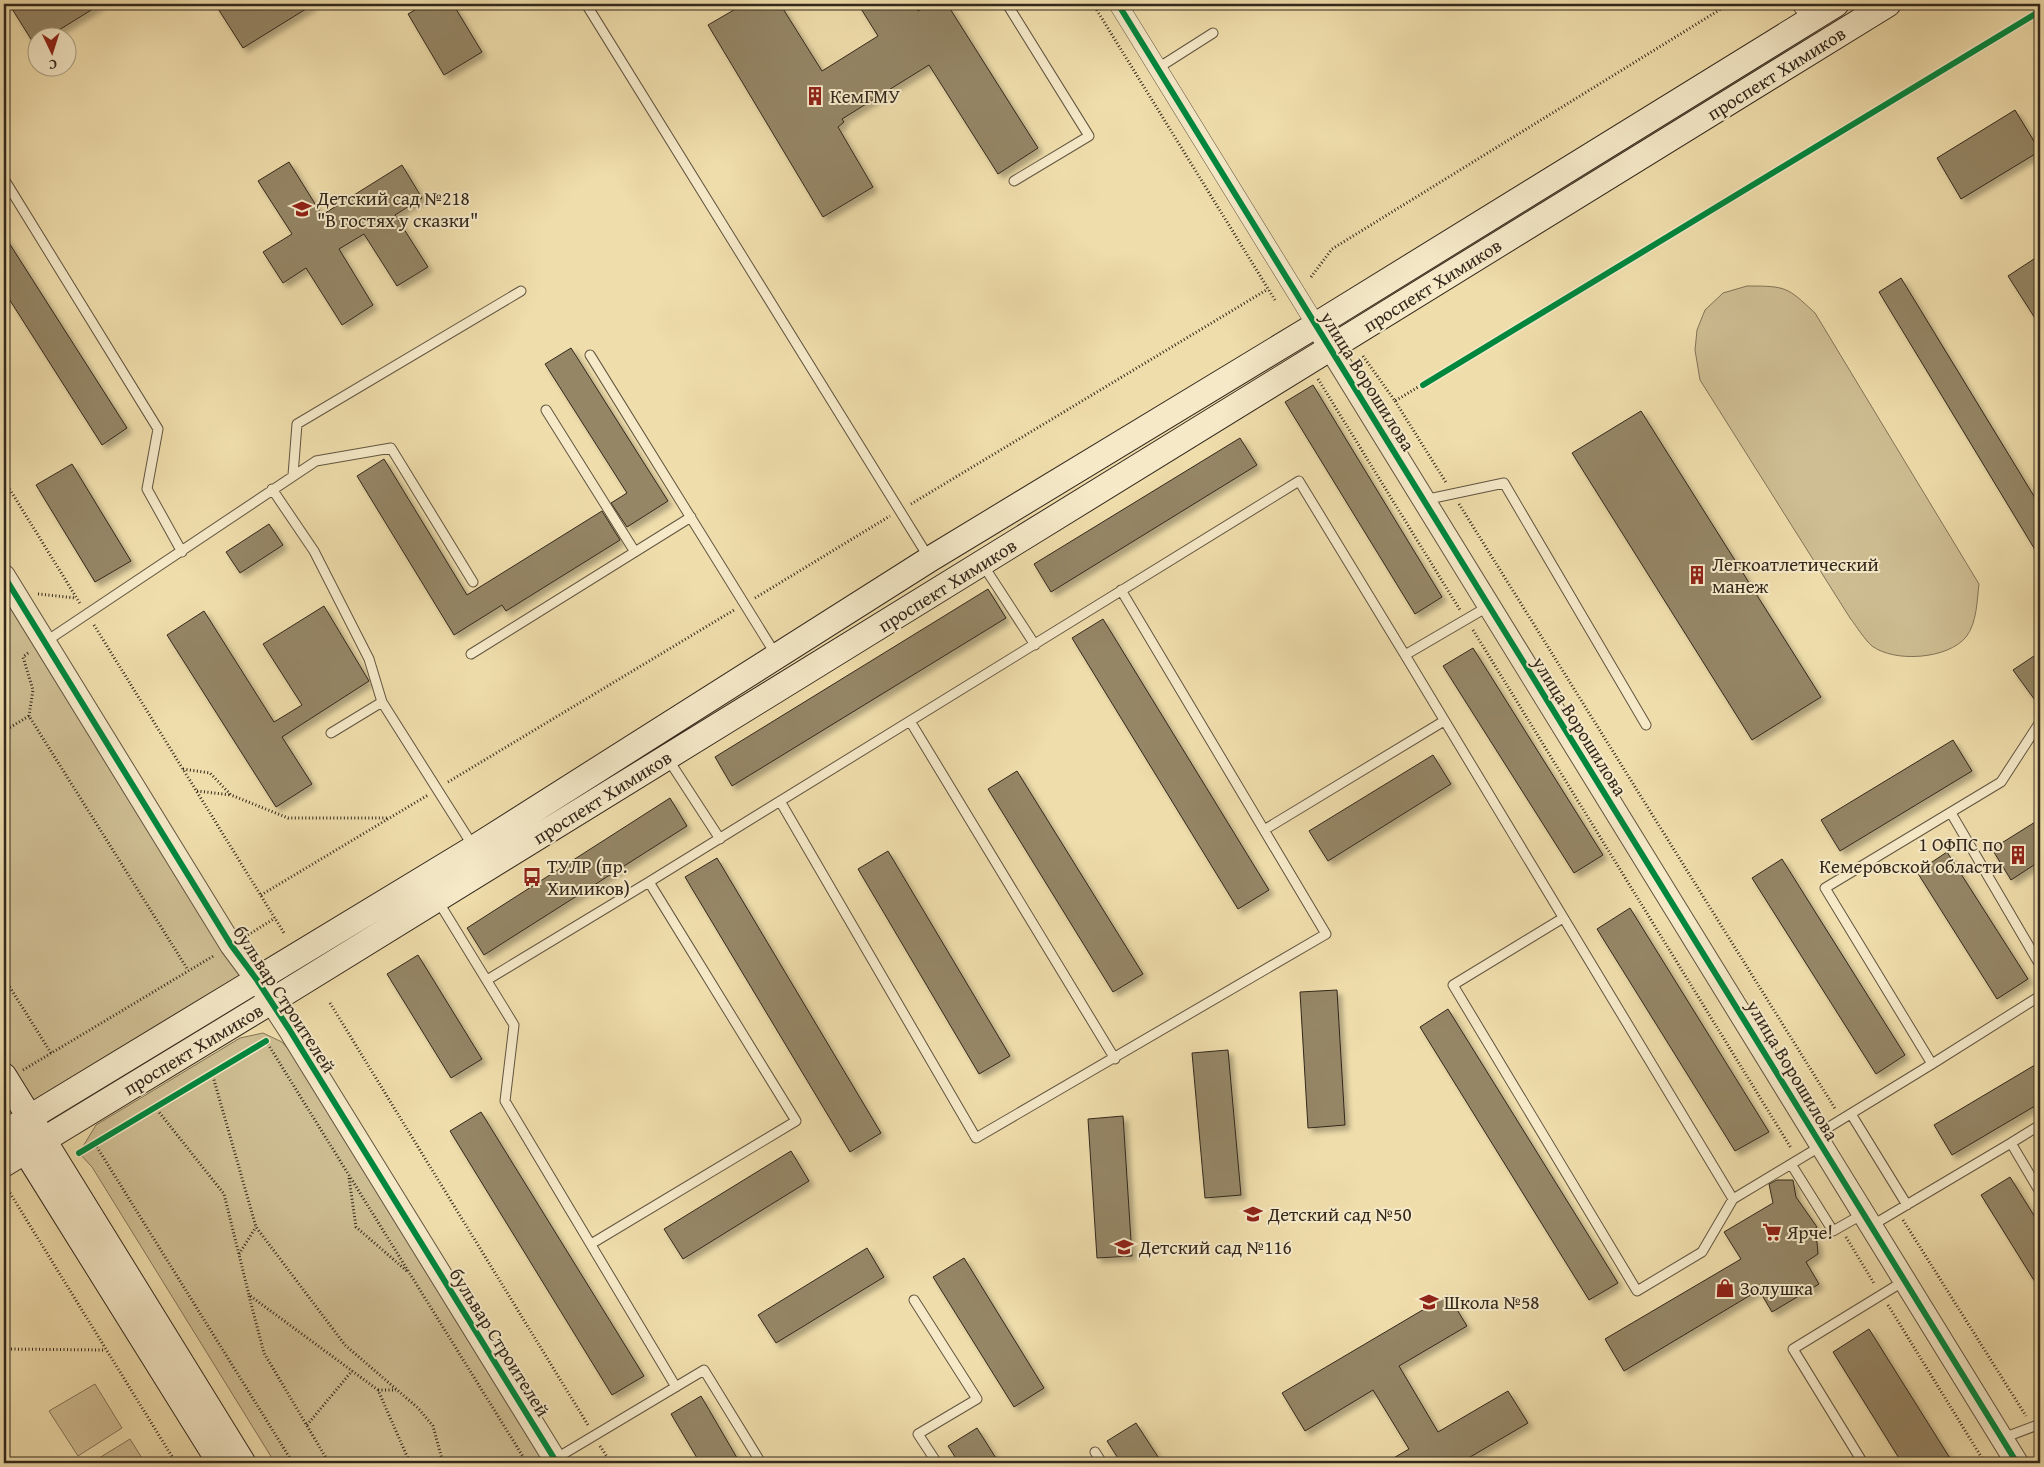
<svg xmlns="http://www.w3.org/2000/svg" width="2044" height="1467" viewBox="0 0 2044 1467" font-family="'Gentium Book Plus',serif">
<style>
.green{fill:#cfbe93;stroke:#817358}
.building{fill:#958666;stroke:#33281c;filter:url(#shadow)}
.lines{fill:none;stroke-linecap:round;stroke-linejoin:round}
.service-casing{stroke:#625540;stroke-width:11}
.minor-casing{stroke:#625540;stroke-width:19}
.tertiary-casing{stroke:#625540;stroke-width:24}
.secondary-casing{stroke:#33281c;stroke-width:27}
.path{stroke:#33281c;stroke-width:3;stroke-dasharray:1 2.5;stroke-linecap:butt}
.service{stroke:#f5e9c8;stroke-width:9}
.minor{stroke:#f5e9c8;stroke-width:18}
.tertiary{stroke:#f5e9c8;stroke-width:22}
.secondary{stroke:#f5e9c8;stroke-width:25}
.cycleway-casing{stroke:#f5e9c8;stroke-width:9}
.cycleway{stroke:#00873e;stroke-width:6}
.labels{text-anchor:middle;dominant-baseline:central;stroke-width:4;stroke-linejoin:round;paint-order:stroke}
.street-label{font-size:19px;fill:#33281c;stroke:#f5e9c8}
.poi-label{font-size:19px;fill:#33281c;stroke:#f5e9c8;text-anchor:start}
</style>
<defs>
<filter id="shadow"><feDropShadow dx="4.5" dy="4.5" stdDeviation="2.5" flood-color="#0004"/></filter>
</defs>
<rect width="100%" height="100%" fill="#efddab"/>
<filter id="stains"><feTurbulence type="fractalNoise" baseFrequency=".004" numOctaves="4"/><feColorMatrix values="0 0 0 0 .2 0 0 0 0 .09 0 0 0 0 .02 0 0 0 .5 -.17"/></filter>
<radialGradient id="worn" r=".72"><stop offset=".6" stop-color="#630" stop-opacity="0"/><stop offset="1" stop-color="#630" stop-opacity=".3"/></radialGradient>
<path class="green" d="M1747,286C1787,286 1787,287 1815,313L1979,584C1977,600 1977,623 1966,637C1948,659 1895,663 1872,646C1864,639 1857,627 1850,618L1700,380L1695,350L1697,330L1705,310L1723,293Z
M4,576L257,980L30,1118L4,1076Z
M263,1033L282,1042L291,1052L545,1463H275L92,1167L79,1153L96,1125L240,1038Z
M95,1384L122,1428L78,1456L49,1411Z
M130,1439L145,1463H91Z"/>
<path class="building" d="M9,4H101L46,38H38V43L34,44Z
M215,4H314L243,48Z
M425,4H453L482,52L444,75L408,14Z
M744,4H780L822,71L878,36L858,4H914L918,11L930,4H947L1038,148L998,174L929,65L842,119L844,122L838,127L873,187L823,217L708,25Z
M2015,110L2040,151L1961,199L1937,158Z
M289,162L322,215L402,165L422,198L395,215L428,267L397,286L364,234L339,249L373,305L342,325L306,268L283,283L263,252L292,234L258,181Z
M4,235L127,428L102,445L4,291Z
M2040,255V326L2008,276Z
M1901,278L2040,506V558L1879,292Z
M571,348L668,501L627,527L611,503L627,493L545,364Z
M1313,385L1442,597L1415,614L1285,402Z
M1641,411L1821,697L1752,740L1572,453Z
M1240,438L1257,465L1051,592L1034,564Z
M384,459L467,595L602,511L620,540L506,611L502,605L454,635L357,476Z
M72,464L131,561L95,582L36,485Z
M269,524L283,545L240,573L226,552Z
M988,589L1006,618L732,786L715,757Z
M324,606L369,681L282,737L312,784L276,807L167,635L204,611L274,722L302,705L263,644Z
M1103,619L1269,890L1238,909L1072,638Z
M1473,648L1603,855L1574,873L1443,666Z
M2040,652V707L2013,670Z
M1953,740L1972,771L1840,851L1821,820Z
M1433,755L1451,784L1328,861L1309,831Z
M1017,771L1143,974L1113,992L988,789Z
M670,798L687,826L484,955L467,928Z
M2040,819V861L2011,880L1992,849Z
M888,851L1010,1056L979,1074L858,869Z
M1947,852L2028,979L1997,999L1917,872Z
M717,858L881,1133L850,1152L685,877Z
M1782,859L1905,1055L1876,1074L1752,878Z
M1630,908L1769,1132L1735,1151L1597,929Z
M418,955L482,1059L451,1078L387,974Z
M1337,990L1345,1125L1308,1128L1300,992Z
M1448,1009L1618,1283L1589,1300L1420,1027Z
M1228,1050L1241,1195L1205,1198L1192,1053Z
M2040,1062V1103L1952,1155L1934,1125Z
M481,1112L644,1376L612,1395L450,1131Z
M1123,1116L1132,1256L1097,1258L1088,1119Z
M791,1151L809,1181L683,1259L664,1229Z
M2010,1177L2040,1225V1290L1981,1195Z
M1777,1180H1793L1796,1197L1817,1227L1810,1232L1817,1242L1818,1254L1806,1262L1819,1284L1772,1312L1759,1290L1624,1371L1605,1339L1741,1259L1724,1232L1773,1203L1769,1184Z
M867,1248L884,1277L776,1343L758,1315Z
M964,1258L1044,1388L1014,1407L933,1277Z
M1448,1295L1467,1326L1399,1366L1438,1432L1508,1391L1528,1423L1460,1463H1385L1409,1449L1373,1390L1305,1431L1282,1393Z
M1869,1329L1953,1463H1902L1833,1352Z
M701,1396L740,1463H700L671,1414Z
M1136,1423L1162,1463H1121L1107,1441Z
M977,1428L999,1463H959L948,1446Z"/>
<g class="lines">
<g class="service-casing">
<path id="service" d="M586,4L929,558
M1007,4L1089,136L1014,181
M1796,4L1807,20
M1158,68L1213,33
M4,179L158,429L147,489L182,552
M590,355L776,655
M546,410L635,552
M293,475L297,424L521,291
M272,489L314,551L369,659L382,702
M1424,500L1504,483L1646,725
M983,565L1035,645
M45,642L316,461L391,448L473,582
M471,654L691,517
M1405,655L1733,1199L1821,1146
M910,721L1115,1059
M331,733L382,702L473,846
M668,759L720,839
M780,801L976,1138L1326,934L1121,590
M1951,813L2040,965
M1264,830L1444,721
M649,882L1299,481L1405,655L1489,606
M438,901L514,1025L505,1101L676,1387
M1563,918L1453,985L1637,1291L1702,1252L1733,1199
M487,980L649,882L796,1121L591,1244
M1932,1064L2040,996
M1851,1114L1907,1205
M2040,1125L2011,1143L2040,1192
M1816,1135L1932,1064L1825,888L2001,782L2040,722
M1791,1164L1833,1231L1863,1214
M1871,1226L2011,1143
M914,1300L977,1399L918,1434L937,1463
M2003,1438L2040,1424
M1095,1452L1102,1463
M555,1459L704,1370L761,1463
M1863,1463L1793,1349L1904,1281"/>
</g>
<g class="minor-casing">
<path id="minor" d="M1118,4L1316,325"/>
</g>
<g class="tertiary-casing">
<path id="tertiary" d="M1316,325L2017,1463
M4,576L231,945L257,980L289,1029L557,1463"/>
</g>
<g class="secondary-casing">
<path id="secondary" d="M4,1076L243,1463
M4,1133L474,848L930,559L1316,325L1836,4
M16,1136L220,1463
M4,1164L272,1001L1888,4"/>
</g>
<path class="path" d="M1093,4L1275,300
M1311,277L1332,249L1729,4
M1363,356L1395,401L2040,11
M1318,379L1460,610
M1395,401L1447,484
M4,480L81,605
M911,504L1268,289
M1459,504L1836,1110
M38,594L76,598
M755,598L890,516
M94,625L284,933
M1473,630L1791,1148
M28,653L23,657L33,690L29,716
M4,731L29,716L188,970
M183,769L210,773L231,795L288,818H389
M448,782L734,610
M197,791L231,795
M261,895L428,795
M248,935L275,918
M4,978L51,1053
M330,1003L588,1425
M266,1041L527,1463
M23,1070L215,955
M212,1073L256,1227L345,1345L418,1408L433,1426L443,1463
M155,1107L224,1194L249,1295L378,1390L410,1463
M95,1144L293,1463
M349,1178L356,1227L408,1272
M10,1193L176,1463
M1903,1220L2026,1416
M1846,1237L1875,1285
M239,1254L256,1227
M249,1296L264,1353L329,1463
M1888,1305L1985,1463
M4,1349L105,1350
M378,1390H396
M307,1425L352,1371
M600,1446L611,1463"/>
<use href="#service" class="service"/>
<use href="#minor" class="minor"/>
<use href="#tertiary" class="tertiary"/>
<use href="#secondary" class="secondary"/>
<g class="cycleway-casing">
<path id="cycleway" d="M1118,4L2017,1463
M1423,385L2040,11
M4,576L231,945L257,980L289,1029L557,1463
M79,1153L266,1041"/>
</g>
<use href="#cycleway" class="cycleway"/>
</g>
<defs>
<g id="building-bare" transform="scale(1.5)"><path d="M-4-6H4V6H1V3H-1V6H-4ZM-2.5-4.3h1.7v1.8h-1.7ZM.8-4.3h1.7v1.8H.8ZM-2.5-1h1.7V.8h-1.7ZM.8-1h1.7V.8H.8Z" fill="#8f2418" stroke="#f5e9c8" stroke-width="2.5" paint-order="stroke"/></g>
<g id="school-bare" transform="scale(1.5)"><path d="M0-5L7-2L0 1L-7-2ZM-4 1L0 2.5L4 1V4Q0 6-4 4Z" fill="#8f2418" stroke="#f5e9c8" stroke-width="2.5" paint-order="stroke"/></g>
<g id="bus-bare" transform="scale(1.5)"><path d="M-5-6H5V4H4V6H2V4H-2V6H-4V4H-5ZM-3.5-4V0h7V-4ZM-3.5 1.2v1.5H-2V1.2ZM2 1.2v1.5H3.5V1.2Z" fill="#8f2418" stroke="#f5e9c8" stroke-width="2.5" paint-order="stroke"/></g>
<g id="supermarket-bare" transform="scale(1.5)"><path d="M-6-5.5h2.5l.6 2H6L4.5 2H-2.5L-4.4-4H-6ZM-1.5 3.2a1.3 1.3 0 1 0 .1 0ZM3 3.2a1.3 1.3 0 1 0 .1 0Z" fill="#8f2418" stroke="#f5e9c8" stroke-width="2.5" paint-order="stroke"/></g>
<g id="shop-bare" transform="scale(1.5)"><path d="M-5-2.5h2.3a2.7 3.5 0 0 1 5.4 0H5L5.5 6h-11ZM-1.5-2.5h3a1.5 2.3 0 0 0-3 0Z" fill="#8f2418" stroke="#f5e9c8" stroke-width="2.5" paint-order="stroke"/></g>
</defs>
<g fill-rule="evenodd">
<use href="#building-bare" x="815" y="96"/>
<use href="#school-bare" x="302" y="209"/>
<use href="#building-bare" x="1697" y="575"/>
<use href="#building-bare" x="2018" y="855"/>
<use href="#bus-bare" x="532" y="877"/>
<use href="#school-bare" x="1253" y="1214"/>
<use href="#supermarket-bare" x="1772" y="1232"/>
<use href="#school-bare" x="1124" y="1247"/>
<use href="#shop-bare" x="1725" y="1288"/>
<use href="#school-bare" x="1429" y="1302"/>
</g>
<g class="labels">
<g class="street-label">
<text transform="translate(1776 73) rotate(-32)">проспект Химиков</text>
<text transform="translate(1432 285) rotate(-32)">проспект Химиков</text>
<text transform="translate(1368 381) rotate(58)">улица Ворошилова</text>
<text transform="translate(947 585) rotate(-32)">проспект Химиков</text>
<text transform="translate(1580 726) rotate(58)">улица Ворошилова</text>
<text transform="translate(602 797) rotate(-32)">проспект Химиков</text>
<text transform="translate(285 999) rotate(57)">бульвар Строителей</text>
<text transform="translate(193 1049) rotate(-31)">проспект Химиков</text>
<text transform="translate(1793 1070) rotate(59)">улица Ворошилова</text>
<text transform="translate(500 1342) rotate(58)">бульвар Строителей</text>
</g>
<g class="poi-label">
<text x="830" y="96">КемГМУ</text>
<text x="317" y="198">Детский сад №218<tspan x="317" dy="22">"В гостях у сказки"</tspan></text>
<text x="1712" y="564">Легкоатлетический<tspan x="1712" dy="22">манеж</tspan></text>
<text x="2003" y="844" text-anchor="end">1 ОФПС по<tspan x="2003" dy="22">Кемеровской области</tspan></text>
<text x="547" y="866">ТУЛР (пр.<tspan x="547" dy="22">Химиков)</tspan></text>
<text x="1268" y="1214">Детский сад №50</text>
<text x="1787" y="1232">Ярче!</text>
<text x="1139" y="1247">Детский сад №116</text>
<text x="1740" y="1288">Золушка</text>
<text x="1444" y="1302">Школа №58</text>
</g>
</g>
<rect width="2044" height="1467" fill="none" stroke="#efddab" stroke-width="20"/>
<rect x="5" y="5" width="2034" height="1457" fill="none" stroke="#33281c" stroke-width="2.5"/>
<rect x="10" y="10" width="2024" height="1447" fill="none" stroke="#33281c"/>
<g transform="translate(52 52) rotate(176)"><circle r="24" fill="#f5e9c8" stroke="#a79c83"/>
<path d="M0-4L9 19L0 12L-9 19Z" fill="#8f2418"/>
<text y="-8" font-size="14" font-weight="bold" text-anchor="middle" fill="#33281c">С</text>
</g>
<rect width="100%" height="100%" filter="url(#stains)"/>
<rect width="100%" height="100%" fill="url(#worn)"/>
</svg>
